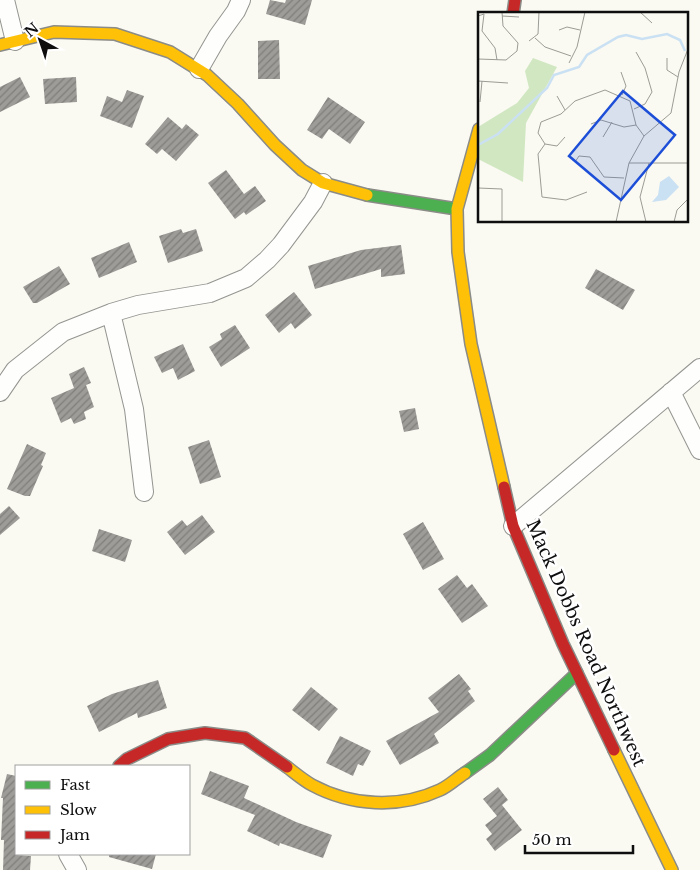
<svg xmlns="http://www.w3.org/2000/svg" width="700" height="870" viewBox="0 0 700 870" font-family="'Libre Baskerville',serif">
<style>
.building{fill:url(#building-hatch)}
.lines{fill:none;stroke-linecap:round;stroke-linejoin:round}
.street-casing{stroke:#949491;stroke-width:20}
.fast-casing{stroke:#8b8b87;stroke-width:14}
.slow-casing{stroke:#8b8b87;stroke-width:14}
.jam-casing{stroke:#8b8b87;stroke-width:14}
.street{stroke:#fefefd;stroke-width:18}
.fast{stroke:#4caf50;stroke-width:11}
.slow{stroke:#ffc107;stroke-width:11}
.jam{stroke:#c62828;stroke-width:11}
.labels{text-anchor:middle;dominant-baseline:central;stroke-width:5;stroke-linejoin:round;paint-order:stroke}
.street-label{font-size:18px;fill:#0e0e0e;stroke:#fff}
.inset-river{fill:none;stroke:#cae0f3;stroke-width:2.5}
.inset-road{fill:none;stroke:#9c9c97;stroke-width:1}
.view{fill:#1d4ed8;fill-opacity:0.15;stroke:#1d4ed8;stroke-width:2.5}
.inset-edge{fill:none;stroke:#0e0e0e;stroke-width:2.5}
</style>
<defs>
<pattern id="building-hatch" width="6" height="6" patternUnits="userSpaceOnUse" patternTransform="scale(1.25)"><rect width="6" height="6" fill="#9e9c98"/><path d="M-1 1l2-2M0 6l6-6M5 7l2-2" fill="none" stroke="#7f7e7a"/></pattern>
</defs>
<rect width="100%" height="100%" fill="#fafaf2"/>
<path class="building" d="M270,0L285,3L286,0H312L305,25L266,14Z
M279,40L280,79H258V41Z
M20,77L30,97L0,112V87Z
M76,77L77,102L45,104L43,79Z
M127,90L144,96L132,128L100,116L107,96L122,102Z
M328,97L365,122L350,144L329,129L322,139L307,130Z
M168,117L182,129L186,124L199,135L176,161L162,149L157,154L145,144Z
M226,170L244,194L255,186L266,201L246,215L244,212L235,219L208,183Z
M181,229L183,233L196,229L203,251L168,263L159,236Z
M129,242L137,262L99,278L91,258Z
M401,245L405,274L381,277V269L315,289L308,266L361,250Z
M59,266L70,284L37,303H33L23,287Z
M596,269L635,290L623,310L585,288Z
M294,292L312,315L295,329L291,323L279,333L265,315Z
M235,325L250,348L221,367L209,347L222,339L220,334Z
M183,344L195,371L178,380L173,368L162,373L154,357Z
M84,367L91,383L86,385L94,407L84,412L86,419L74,424L71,418L61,423L51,398L74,388L69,374Z
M415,408L419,429L404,432L399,411Z
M209,440L221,477L200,484L188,447Z
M27,444L46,453L41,465L43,466L30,496H25L7,489Z
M9,506L20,518L0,535V514Z
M202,515L215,532L185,555L167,532L182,520L187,526Z
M423,522L444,559L423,570L403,534Z
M99,529L132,540L125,562L92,551Z
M457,575L467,588L472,584L488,606L462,623L438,589Z
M459,674L471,689L468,691L475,701L434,734L439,743L400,765L386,741L439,712L428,698Z
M158,680L167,708L138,718L137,713L99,732L87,706L112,694Z
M311,687L338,709L319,731L292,710Z
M340,736L371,751L363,766L358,764L353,776L326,763Z
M210,771L249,786L244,798L296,822L332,835L323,858L280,843L279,846L247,831L255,815L201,794Z
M7,774L16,776V855L31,856L30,870H3L4,840H1L3,798H1Z
M498,787L508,800L502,805L522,830L495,851L486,839L492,834L485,825L497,816L483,799Z
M109,854H156L152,869L109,857Z"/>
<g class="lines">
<g class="street-casing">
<path id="street" d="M5,0L15,41
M199,69L218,36L236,11L241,0
M111,313L134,409L144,492
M0,392L15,370L63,332L111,313L138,305L210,293L246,278L267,260L281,245L313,202L323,183
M671,392L700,450
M513,526L700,368
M68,854L77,870"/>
</g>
<g class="fast-casing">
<path id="fast" d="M367,195L457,209
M465,773L490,755L577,673"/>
</g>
<g class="slow-casing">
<path id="slow" d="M0,45L54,32L115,34L170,52L207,75L238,104L275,145L302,170L323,183L367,195
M479,129L457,209L458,252L471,344L504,487
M614,750L672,870
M287,767C295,773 303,780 312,785C351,806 399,809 440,790C449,786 457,778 465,773"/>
</g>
<g class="jam-casing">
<path id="jam" d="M513,14L515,0
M504,487L513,526L563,644L614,750
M119,766L127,759L168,739L205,733L245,738L287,767"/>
</g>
<use href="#street" class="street"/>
<use href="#fast" class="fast"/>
<use href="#slow" class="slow"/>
<use href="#jam" class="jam"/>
</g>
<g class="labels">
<g class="street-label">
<text transform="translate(586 643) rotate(66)">Mack Dobbs Road Northwest</text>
</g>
</g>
<g transform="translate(478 12)">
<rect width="210" height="210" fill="#fafaf2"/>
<path d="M55,46L79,55L48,111L45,170L0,147V115L39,91L51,76L47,59Z" fill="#d1e7c2"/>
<path d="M191,164L201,175L188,188L174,190L180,183L182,170Z" fill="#cae0f3"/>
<path class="inset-river" d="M0,133L20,122L69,76L76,63L101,55L109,43L140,25L148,23L164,27L189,22L202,28L207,39"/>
<path class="inset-road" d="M162,0L174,11M0,4L6,2L4,19L17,36L19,48M24,4L41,5M81,18L89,15L102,18M57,26L67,35L93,44M51,29L60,22L61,0M189,46V58L200,65M0,47L28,48L39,39L40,31L25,14L24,0M91,51L99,35L107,0M143,60L148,74L144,83M0,69L30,71M79,84L87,98M2,90L4,69M156,97L167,92L174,80L167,56L158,40M113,112L123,108L146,115L158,113M125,125L134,110M67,132L60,121L63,110L83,102L97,89L127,78L152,89L158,113L166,124M67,132L60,142L64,185L88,188L109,180M67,132L79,134L87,125M97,150L101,144L112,145L126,165L146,166M151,151H210M0,176L24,177V210M138,210L151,151L166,124L193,101L201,60L210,37M168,210L162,185L171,151M196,210L199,198L210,187"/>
<path class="view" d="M145,79L197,123L143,188L91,144Z"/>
<rect width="210" height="210" class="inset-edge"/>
</g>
<rect x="15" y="765" width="175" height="90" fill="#ffffff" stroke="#9f9f9f"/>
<rect x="25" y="781" width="25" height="8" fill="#4caf50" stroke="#9f9f9f"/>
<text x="60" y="790" font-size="15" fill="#0e0e0e">Fast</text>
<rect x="25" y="806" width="25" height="8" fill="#ffc107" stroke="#9f9f9f"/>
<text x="60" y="815" font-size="15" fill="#0e0e0e">Slow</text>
<rect x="25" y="831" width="25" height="8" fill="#c62828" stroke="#9f9f9f"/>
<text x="60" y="840" font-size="15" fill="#0e0e0e">Jam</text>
<g transform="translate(40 40) rotate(320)" stroke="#ffffff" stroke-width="4" paint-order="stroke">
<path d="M0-4L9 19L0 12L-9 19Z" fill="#0e0e0e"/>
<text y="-8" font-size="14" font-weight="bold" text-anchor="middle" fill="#0e0e0e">N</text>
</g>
<path d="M525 845v8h108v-8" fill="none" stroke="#0e0e0e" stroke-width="2.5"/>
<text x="532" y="845" font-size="15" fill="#0e0e0e" stroke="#ffffff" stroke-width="4" paint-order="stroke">50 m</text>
</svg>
